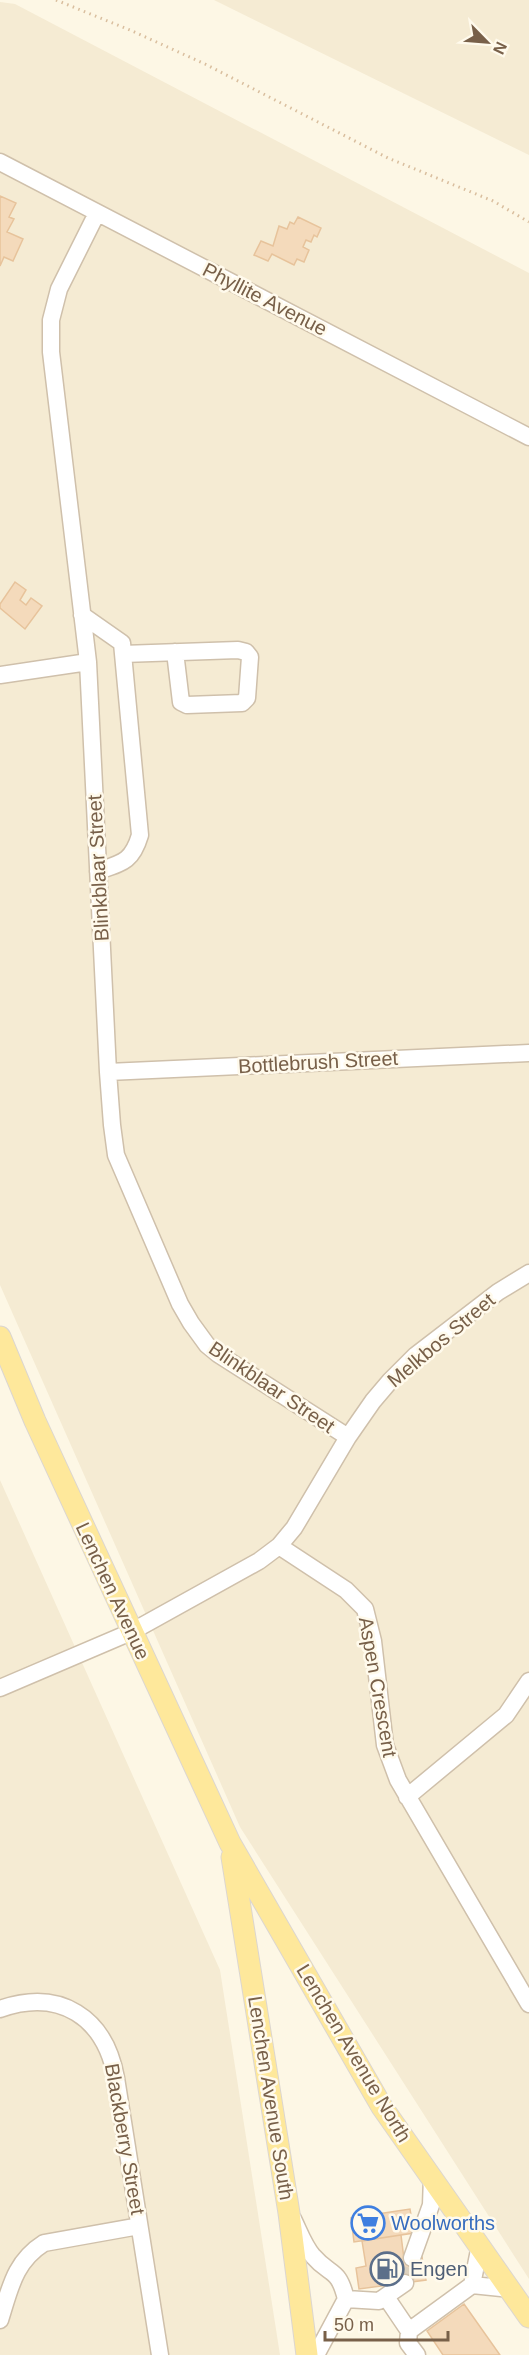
<svg xmlns="http://www.w3.org/2000/svg" width="529" height="2355" viewBox="0 0 529 2355" font-family="Arial,sans-serif">
<style>
.residential{fill:#f5ebd3}
.building{fill:#f4dabb;stroke:#e7c39b;stroke-width:1.5}
.lines{fill:none;stroke-linecap:round;stroke-linejoin:round}
.minor-tunnel{stroke:#dcd1be;stroke-width:16;stroke-dasharray:16 8;stroke-linecap:butt}
.minor-casing{stroke:#cfc0ab;stroke-width:19}
.major-casing{stroke:#dcd6d0;stroke-width:23}
.path{stroke:#d9be9e;stroke-width:3;stroke-dasharray:1.5 4.5;stroke-linecap:butt}
.minor{stroke:#fff;stroke-width:16}
.major{stroke:#fee89b;stroke-width:21}
.labels{text-anchor:middle;dominant-baseline:central;stroke-width:5;stroke-linejoin:round;paint-order:stroke}
.street-label{font-size:20px;fill:#786049;stroke:#fffaec}
.shop-label{font-size:20px;fill:#366cbe;stroke:#fffaec;text-anchor:start}
.service-label{font-size:20px;fill:#4e5e75;stroke:#fffaec;text-anchor:start}
</style>
<rect width="100%" height="100%" fill="#fdf7e5"/>
<path class="residential" d="M214,0H529V155Z
M0,2L15,4L529,273V2279L240,1827L0,1285Z
M0,1480L220,1970L280,2355H0Z"/>
<path class="building" d="M0,196L16,203L9,217L14,219L7,232L23,239L13,261L4,257L0,266Z
M298,217L321,228L317,237L314,235L311,242L306,240L303,247L309,250L304,262L297,259L294,265L272,254L268,261L254,255L261,241L273,246L279,226L287,229L290,222L294,224Z
M15,582L26,590L20,600L26,605L31,598L42,606L25,629L0,608V604Z
M410,2209L414,2233L354,2242L351,2218Z
M401,2235L404,2259L422,2257L426,2280L359,2289L356,2268L366,2266L362,2241Z
M464,2304L500,2355H443L427,2331Z"/>
<g class="lines">
<path class="minor-tunnel" d="M405,2283L412,2258"/>
<g class="minor-casing">
<path id="minor" d="M0,162L529,437
M97,213L59,289L51,320V352L88,662L108,1072L112,1125L116,1155L180,1304L191,1323L207,1345L218,1354L348,1437
M82,615L122,643L140,835C132,862 122,863 98,871
M123,654L238,650L246,652L250,657L247,698L242,703L187,705L181,702L175,652
M0,675L88,662
M108,1072L529,1053
M279,1546L346,1590L365,1609L373,1641L385,1745L398,1780L529,2004
M0,1688L131,1632L259,1561L279,1546L294,1528L348,1437L373,1401L390,1381L416,1355L498,1292L529,1273
M407,1797L506,1715L529,1681
M0,2009C60,1988 105,2017 116,2078L160,2355
M293,2219C299,2231 304,2246 313,2256C331,2277 338,2267 346,2299L316,2355
M412,2258L431,2205L432,2177
M472,2285L480,2245
M386,2297L409,2331
M346,2299L379,2301L405,2283
M0,2320C10,2289 14,2262 44,2243L139,2226
M417,2355L408,2343L409,2331L472,2285L511,2289"/>
</g>
<g class="major-casing">
<path id="major" d="M0,1337L35,1421L230,1843L382,2107L529,2317
M232,1857L289,2213L307,2355"/>
</g>
<path class="path" d="M56,0L130,30L205,64L388,158L493,201L529,222"/>
<use href="#minor" class="minor"/>
<use href="#major" class="major"/>
</g>
<defs>
<g id="supermarket-ring" transform="scale(1.725)"><circle r="9.5" fill="#fffaec" stroke="#3f7fe0" stroke-width="1.5"/><path d="M-6-5.5h2.5l.6 2H6L4.5 2H-2.5L-4.4-4H-6ZM-1.5 3.2a1.3 1.3 0 1 0 .1 0ZM3 3.2a1.3 1.3 0 1 0 .1 0Z" fill="#3f7fe0"/></g>
<g id="fuel-ring" transform="scale(1.725)"><circle r="9.5" fill="#fffaec" stroke="#5c6f8a" stroke-width="1.5"/><path d="M-5.5-6h7V0h2V4h1.3V-2.5L3-4.5l.8-.8L6-3V5H2.5V1h-1V6h-7ZM-4.2-4.7v3.2H.2V-4.7Z" fill="#5c6f8a"/></g>
</defs>
<g fill-rule="evenodd">
<use href="#supermarket-ring" x="368" y="2223"/>
<use href="#fuel-ring" x="387" y="2269"/>
</g>
<g class="labels">
<g class="street-label">
<text transform="translate(265 299) rotate(27)">Phyllite Avenue</text>
<text transform="translate(98 868) rotate(-93)">Blinkblaar Street</text>
<text transform="translate(318 1062) rotate(-3)">Bottlebrush Street</text>
<text transform="translate(441 1340) rotate(-40)">Melkbos Street</text>
<text transform="translate(272 1387) rotate(34)">Blinkblaar Street</text>
<text transform="translate(113 1591) rotate(65)">Lenchen Avenue</text>
<text transform="translate(378 1687) rotate(80)">Aspen Crescent</text>
<text transform="translate(354 2053) rotate(59)">Lenchen Avenue North</text>
<text transform="translate(271 2098) rotate(81)">Lenchen Avenue South</text>
<text transform="translate(125 2139) rotate(80)">Blackberry Street</text>
</g>
<g class="shop-label">
<text x="391" y="2223">Woolworths</text>
</g>
<g class="service-label">
<text x="410" y="2269">Engen</text>
</g>
</g>
<g transform="translate(487 42) rotate(115)" stroke="#fffaec" stroke-width="4.5" paint-order="stroke">
<path d="M0-4.5L10 22L0 15L-10 22Z" fill="#786049"/>
<text y="-9" font-size="16" font-weight="bold" text-anchor="middle" fill="#786049">N</text>
</g>
<path d="M325 2331v9h123v-9" fill="none" stroke="#786049" stroke-width="3"/>
<text x="334" y="2331" font-size="18" fill="#786049" stroke="#fffaec" stroke-width="4.5" paint-order="stroke">50 m</text>
</svg>
